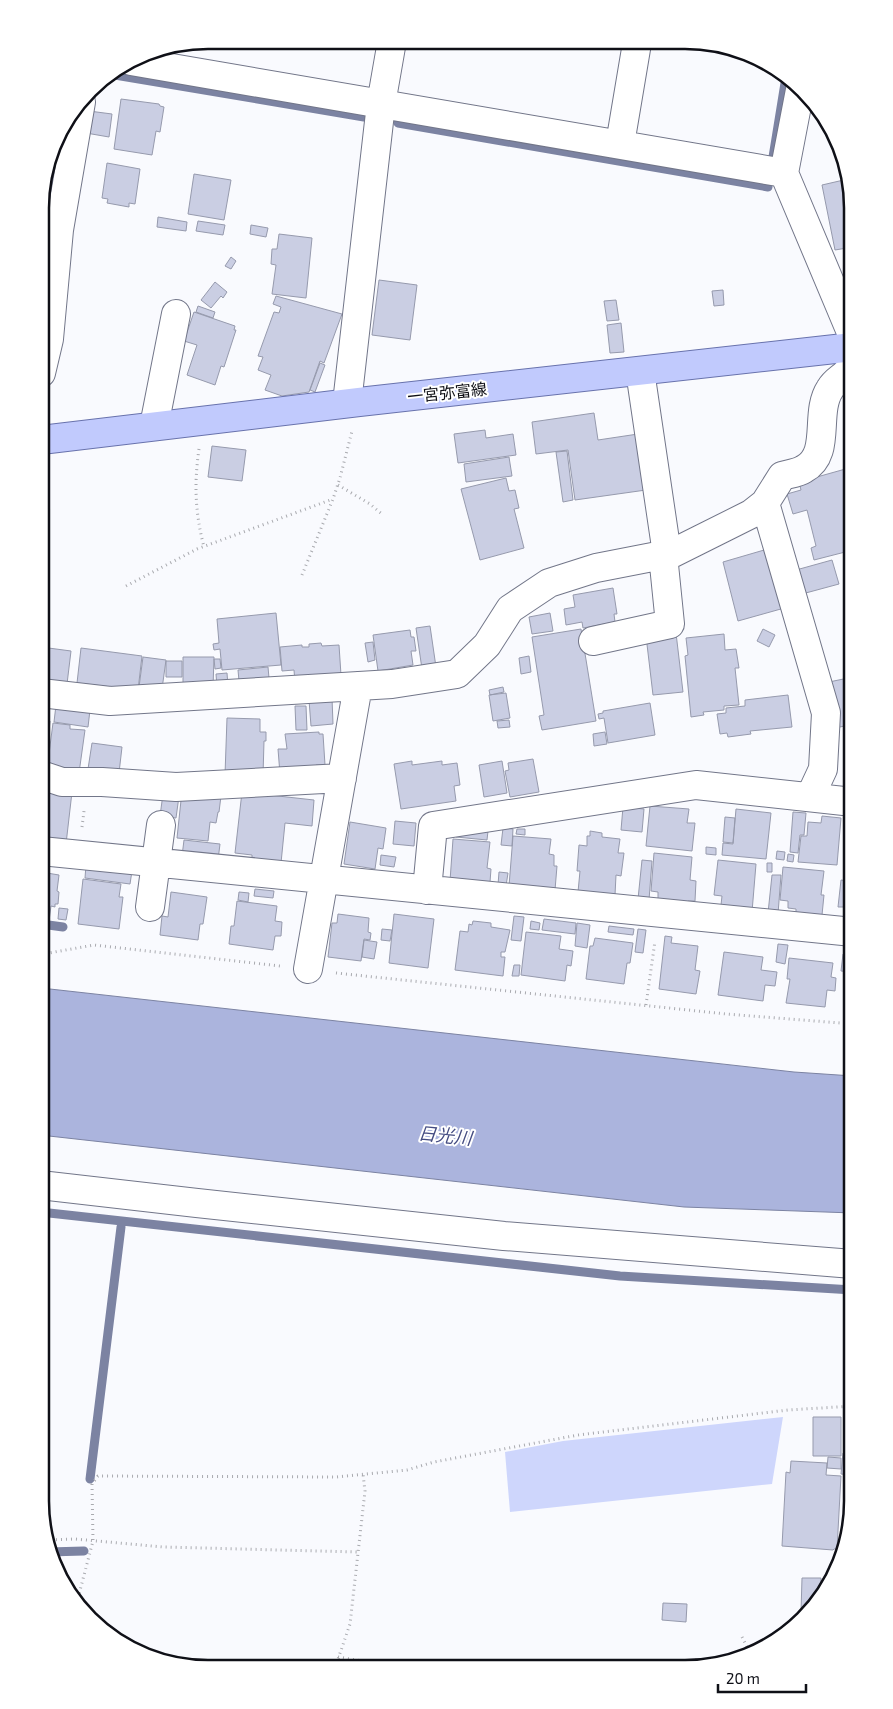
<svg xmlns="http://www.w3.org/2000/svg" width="893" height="1709" viewBox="0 0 893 1709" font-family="'Exo 2','Noto Sans JP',sans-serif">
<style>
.green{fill:#ced6fc}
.water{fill:#abb4dd;stroke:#7c83a2}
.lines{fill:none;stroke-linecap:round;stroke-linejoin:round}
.stream{stroke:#7c83a2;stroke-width:9}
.building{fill:#cacee3;stroke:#969aad}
.minor-casing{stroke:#727689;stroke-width:30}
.major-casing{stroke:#6872ac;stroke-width:30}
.path{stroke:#a9aaaf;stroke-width:3;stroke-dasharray:1 4;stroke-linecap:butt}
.minor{stroke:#fff;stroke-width:28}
.major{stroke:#c1cafd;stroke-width:28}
.labels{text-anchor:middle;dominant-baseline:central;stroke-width:4;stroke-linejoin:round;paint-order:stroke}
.street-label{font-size:16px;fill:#0f1017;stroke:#fff}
.water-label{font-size:18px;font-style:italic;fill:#444c82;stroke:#fff}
.rim{fill:none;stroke:#0f1017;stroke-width:2.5}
</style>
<rect width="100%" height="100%" fill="#f9fafe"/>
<path class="green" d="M783,1417L772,1484L510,1512L505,1452L563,1441Z"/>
<path class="water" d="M41,988L794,1072L853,1076V1213L684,1207L40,1135Z"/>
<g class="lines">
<path class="stream" d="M109,74L364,117
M398,123L768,187
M773,157L786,77
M48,194L59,131
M41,924L63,927
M40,1212L620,1276L853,1290
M90,1479L121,1227
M48,1552L84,1551"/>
</g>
<path class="building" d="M121,99L159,104L160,106L164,107L160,132L156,131L152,155L114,149Z
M89,111L112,114L109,137L86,133Z
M107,163L140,169L135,204L129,203V207L107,203L108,199L102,198Z
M194,174L231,180L224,220L188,214Z
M848,179L853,208V247L835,250L822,185Z
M158,217L187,222L186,231L157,227Z
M198,221L225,225L223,235L196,231Z
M251,225L268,228L266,237L250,234Z
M279,234L312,238L306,298L272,294L276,265L271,264L272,249H277Z
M231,257L236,261L231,269L225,266Z
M379,280L417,285L410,340L372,335Z
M215,282L227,292L223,298L221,296L211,308L201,300Z
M723,290L724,305L714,306L712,291Z
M276,296L342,314L324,363L320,361L309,392L282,396L265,390L271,375L258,370L263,357L258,356L274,312L279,313L281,307L273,304Z
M616,300L619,320L607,321L604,301Z
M198,306L215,312L213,318L196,312Z
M194,312L235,326L234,330H236L224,367L221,366L215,385L187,375L197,345L184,341Z
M621,323L624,352L610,353L607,325Z
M320,363L325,365L315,392L310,390Z
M594,413L598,440L638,434L646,490L575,500L568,450L536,454L532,422Z
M485,430L486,438L513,434L516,455L458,463L454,434Z
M212,446L246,450L242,481L208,477Z
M567,451L573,500L563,502L556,452Z
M509,457L512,476L466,482L464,464Z
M849,468L853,481V550L814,560L811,548L816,546L807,510L793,514L787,494L801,490L799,482Z
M506,478L509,491L515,490L519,508L514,509L524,548L480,560L461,489Z
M771,548L788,607L738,621L723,562Z
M832,560L839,584L802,594L796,570Z
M613,588L617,614H614L615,622L583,628L582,622L566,625L564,609L575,607L573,595Z
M276,613L281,665L222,670L220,649L214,650L213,644L219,643L217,619Z
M550,613L553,631L532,634L529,617Z
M430,626L436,667L422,669L416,628Z
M581,629L596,721L542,730L539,716L544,715L532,637Z
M763,629L775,635L769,647L757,641Z
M410,630L411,637H414L416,651H411L413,665L378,671L373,635Z
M676,633L683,692L653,695L646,636Z
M724,634L725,650L736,649L739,668H735L739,705L724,706V710L703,712L704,715L691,717L685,656L688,655L686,638Z
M373,642L375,660L368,662L365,643Z
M321,643L322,646L339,645L341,675L295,683L294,670L282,671L280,647L302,645V647H309V644Z
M41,647L71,651L67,684L41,681Z
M81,648L142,656L138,690L77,683Z
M529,656L531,672L521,674L519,658Z
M143,657L166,660L162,689L139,687Z
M183,657H214L213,688H183Z
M214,659H220L221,668L215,669Z
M166,661H182V677H166Z
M268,667L269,678L239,681L238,670Z
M227,673L228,686L217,687L216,674Z
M853,677V724L840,727L829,682Z
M503,687L504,692L490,695L489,690Z
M506,693L510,718L493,721L489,695Z
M788,695L792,727L750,731L751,734L728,737L727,733L720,734L717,714L726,713V708L745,706V700Z
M332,698L333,724L311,726L309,700Z
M650,703L655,735L608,743L604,718L599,719L598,714L603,713V711Z
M56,705L90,710L88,727L54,722Z
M295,706H306L307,730H296Z
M227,718L260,719V732H266V741H264L263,776L225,775Z
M44,720L50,721L49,731L42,730Z
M509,720L510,727L498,728L497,721Z
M53,723L70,725V729L85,730L79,773L47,769Z
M319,732V734H323L325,765H316V772L280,774L278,749H287L285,734Z
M605,732L607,744L594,746L593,734Z
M92,743L122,747L119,773L88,769Z
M533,759L539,792L510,797L505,771L509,770L508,763Z
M412,761V765L442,761V765L457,763L460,785L454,786L456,801L401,809L394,764Z
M502,761L507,793L484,797L479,765Z
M45,788L72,792L66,844L41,841V792H45Z
M182,791L221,796L219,812H218L216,823L210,822L208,841L177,838Z
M242,792L314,800L312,826L285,823L281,863L252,860V855L235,853Z
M163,794L179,796L176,818L160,816Z
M650,806L689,809L687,823H695L692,851L646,846Z
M623,807L644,809L642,832L621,830Z
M736,809L771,813L766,859L722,855L723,843L733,844Z
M793,812L806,813L804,835H800L798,853L790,852Z
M822,816L841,818L837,865L798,862L801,836H807L808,822L821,823Z
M725,817L735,818L733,843L723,842Z
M395,821L416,823L414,846L393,844Z
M350,822L386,828L383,849L378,848L375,869L344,864Z
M503,828L513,829L512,846L501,845Z
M517,829H525V835L516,834Z
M488,831L487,840L456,837V834Z
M590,831L602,833V837L620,839L618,853H624L621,876L616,875L615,895L578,892L580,871H577L579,845L587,846V836H590Z
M513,836L551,839L549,854L554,855V866H557L555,890L509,886Z
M453,839L490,842L487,868L491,869L490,882L450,881Z
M184,840L220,844L218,860L182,856Z
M706,847L716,848V855L706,854Z
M777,851L785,852L784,860L776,859Z
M654,853L692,857L690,880L696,881L695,901H688V905L658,902V892L651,891Z
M788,854L794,855L793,862L787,861Z
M381,855L396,857L394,867L380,865Z
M642,860L652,861L649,900L638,899Z
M718,860L756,864L752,912L733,910V906L721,905L722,896L714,895Z
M767,863H772V872H767Z
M86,865L132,871L130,884L85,878Z
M783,867L824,871L821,895H824L822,915L796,913V909L788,908V901L780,900Z
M849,871L853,872V918L845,917L846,907H838L841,880L848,881Z
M41,872L59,875L57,891L59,892L58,904H55V907L51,906L49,921L41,920Z
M499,872L508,873L506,886L498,885Z
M772,875H781L778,914L768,913Z
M83,879L121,884L119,897H123L119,929L78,924Z
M255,889L274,891L273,898L254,896Z
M171,892L207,897L203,924H200L198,940L160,935L162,916L168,917Z
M239,892L249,893L248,902L238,900Z
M237,901L277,906L275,921L282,922L281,936H275L273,950L229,944L231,926H234Z
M59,908L68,909L66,920L58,919Z
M338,914L369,918L368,932L371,933L370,940L364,939L361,961L328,957L332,923H337Z
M394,914L434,919L428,968L389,963Z
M514,916L524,917L521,941L511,940Z
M544,919L576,923L575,934L542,930Z
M473,921L491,923V927L510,930L505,952H501V957H505L503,976L455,970L460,931L468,932L469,924L472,925Z
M531,921L540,923L539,930L530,929Z
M577,923L590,925L587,948L575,946Z
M609,926L634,929L633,935L608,932Z
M382,929L392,930L390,941L381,940Z
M638,929L646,930L643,953L635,952Z
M526,932L561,936L559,949L573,951L571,966L567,965L565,981L521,975Z
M665,936L672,937L671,943L698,946L695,970L700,971L696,994L659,989Z
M595,938L633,943L630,963H627L624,984L586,979L590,946H593Z
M364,940L377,942L374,959L362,957Z
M778,944L788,945L785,964L776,962Z
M724,952L763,957L761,970L777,972L775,986L765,985L763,1001L718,995Z
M843,954L853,955L852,972L841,971Z
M789,958L833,963L831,977L836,978L835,991L827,990L825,1007L786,1003L790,979H787Z
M514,965H520L519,976H512Z
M813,1417H841V1456H813Z
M843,1453H853V1475L841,1474Z
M828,1457L841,1458V1469L827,1468Z
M791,1461L827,1463L826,1475L841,1476L837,1549H834L833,1550L782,1546L786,1472L790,1473Z
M802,1578H821L820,1600L809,1612H801Z
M663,1603L687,1604L686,1622L662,1620Z
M695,1659L718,1664L693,1668Z"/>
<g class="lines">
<g class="minor-casing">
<path id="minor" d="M131,61L784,173L800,90H802
M620,144L637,43
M784,173L853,337
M640,371L667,554
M41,373L49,339L59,230L81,102
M347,403L381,104L392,41
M154,426L176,314
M765,503L826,713L823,769L810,797
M593,641L670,624L663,555
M41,693L110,701L392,684L457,674L487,645L510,609L549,583L596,568L673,553L751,514L765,503L782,476C789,474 798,473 804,469C832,454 814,413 830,389C838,376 848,378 853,360
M41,775L62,782H102L176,787L342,778
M41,851L853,932
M427,890L433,826L696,785L853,802
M150,907L161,825
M308,969L358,686
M40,1185L197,1203L504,1236L853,1264"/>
</g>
<g class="major-casing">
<path id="major" d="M41,440L359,402L853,347"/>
</g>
<path class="path" d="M199,449C194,484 195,512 204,547
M338,485L370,504L383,515
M302,575L333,499L340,478L352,431
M126,586L197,549L333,499
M82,827L84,811
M41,951L49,953L94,945L280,966
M336,973L726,1014L853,1024
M646,1005L655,941
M46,1540L75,1539L163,1547L358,1552
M78,1598L93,1541L92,1484L98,1476L336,1477L407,1470L434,1462L578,1435L788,1410L853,1406
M742,1637L748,1649L747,1656
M338,1657L405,1668
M335,1668L350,1624L365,1491L363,1474
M478,1668L523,1665L541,1669"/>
<use href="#minor" class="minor"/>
<use href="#major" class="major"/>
</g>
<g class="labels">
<g class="street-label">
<text transform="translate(447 392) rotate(-6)">一宮弥富線</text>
</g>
<g class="water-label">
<text transform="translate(445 1135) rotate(6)">日光川</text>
</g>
</g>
<path d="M0 0H893V1709H0ZM208 49H685A159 159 0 0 1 844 208V1501A159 159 0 0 1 685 1660H208A159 159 0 0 1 49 1501V208A159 159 0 0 1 208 49Z" fill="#fff" fill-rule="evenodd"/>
<path class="rim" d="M208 49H685A159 159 0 0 1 844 208V1501A159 159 0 0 1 685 1660H208A159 159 0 0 1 49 1501V208A159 159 0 0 1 208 49Z"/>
<path d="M718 1684v8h88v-8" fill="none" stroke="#0f1017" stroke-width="2.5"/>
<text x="726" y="1684" font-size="15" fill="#0f1017" stroke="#ffffff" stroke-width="4" paint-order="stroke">20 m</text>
</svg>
